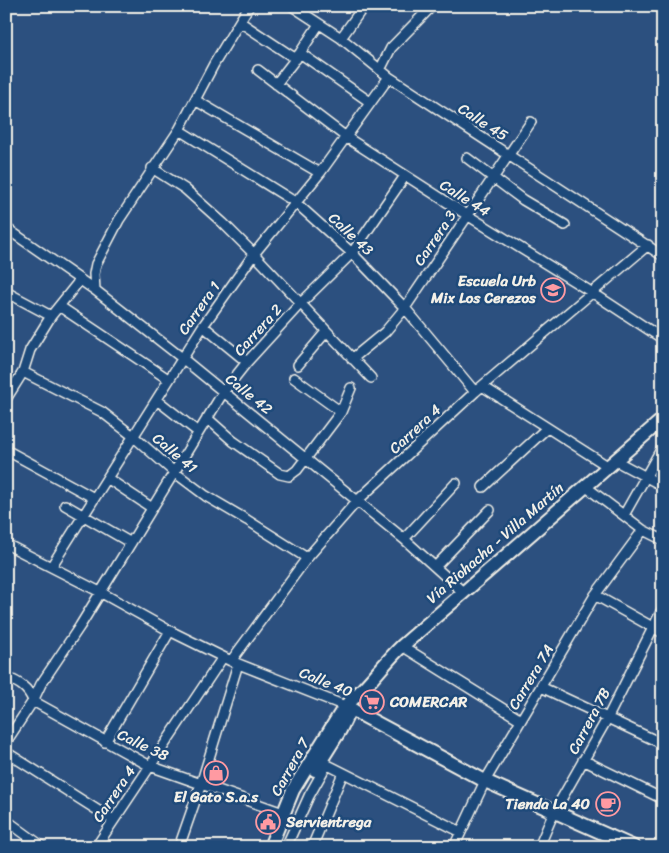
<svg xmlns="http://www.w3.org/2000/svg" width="669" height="853" viewBox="0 0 669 853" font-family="Sriracha,sans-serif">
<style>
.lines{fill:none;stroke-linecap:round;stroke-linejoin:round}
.street-casing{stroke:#f4f1e8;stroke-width:12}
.secondary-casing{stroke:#f4f1e8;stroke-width:16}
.street{stroke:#1f4a7a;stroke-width:9}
.secondary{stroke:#1f4a7a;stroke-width:12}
.labels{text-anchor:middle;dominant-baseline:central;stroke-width:5;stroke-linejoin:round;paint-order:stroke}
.street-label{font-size:15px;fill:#f4f1e8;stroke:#1f4a7a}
.poi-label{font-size:15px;font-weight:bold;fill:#f4f1e8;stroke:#1f4a7a;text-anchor:end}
</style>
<rect width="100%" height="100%" fill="#2c507f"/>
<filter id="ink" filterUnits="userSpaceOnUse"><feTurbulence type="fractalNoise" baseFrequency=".02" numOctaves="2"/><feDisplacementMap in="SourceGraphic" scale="10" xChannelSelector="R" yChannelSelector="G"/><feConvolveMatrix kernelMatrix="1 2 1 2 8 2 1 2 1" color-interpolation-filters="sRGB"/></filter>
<g filter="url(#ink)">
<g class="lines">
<g class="street-casing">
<path id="street" d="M292,6L341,38L389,77L663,256
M240,22L296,59
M341,38L364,6
M300,53L370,102
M258,70L346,137L467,215L593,293L663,339
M380,70L391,48L432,6
M276,84L300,53L319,24
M195,100L320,173
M179,130L295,202L352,253L405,308L475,392
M467,158L523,200L565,225
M152,168L185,189L223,223L254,254L371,378
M6,228L95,290L182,358L404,539L464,593
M95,290L94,274L96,264L119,220L179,130L214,64L249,6
M6,292L51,316
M59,306L168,379
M203,326L247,362
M352,359L385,332L405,308L531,122
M298,365L326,332
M23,372L102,412L133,436L174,472L206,496L247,520L307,558
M294,378L341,412
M482,386L609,467
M6,399L23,372L30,350L51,316L80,280
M157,400L198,432
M207,418L233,441L280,474L289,476L297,470L341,412L351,388
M6,450L94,498
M616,461L663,486
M107,478L152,508
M585,486L643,530L663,540
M483,487L547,428
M65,505L131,543
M624,515L663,446
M404,539L456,483
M6,544L100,592L170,631L231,661L345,706
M436,566L490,510
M51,567L203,326L254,254L320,173L389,77
M595,595L663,633
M402,646L521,720
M231,661L307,558L357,501L475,392L648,245
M6,677C18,682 29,688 33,701L150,766L283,813
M541,687L663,744
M6,742L33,701L41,684L80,626L224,391L247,362L300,304L352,253L405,176
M105,742L170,631
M6,752L113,820
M316,759L461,832
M583,760L663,799
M6,820L43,847
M96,847L223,657
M179,847L201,784L238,664
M286,847L309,796L327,764
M312,847L343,773
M454,847L485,781L595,595L643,530
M539,847L554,812L607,719L663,608"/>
</g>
<g class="secondary-casing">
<path id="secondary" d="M345,706L485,781L634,847
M315,770L340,730L351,707
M270,847L293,790L345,706C366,689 382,665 402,646L663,419"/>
</g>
<use href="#street" class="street"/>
<use href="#secondary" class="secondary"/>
</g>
</g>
<defs>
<g id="school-ring" transform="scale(1.25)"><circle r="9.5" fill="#1f4a7a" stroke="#ff9aa2" stroke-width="1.5"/><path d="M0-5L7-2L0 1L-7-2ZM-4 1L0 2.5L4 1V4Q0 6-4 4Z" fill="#ff9aa2"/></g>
<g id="supermarket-ring" transform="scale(1.25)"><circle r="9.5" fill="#1f4a7a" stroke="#ff9aa2" stroke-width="1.5"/><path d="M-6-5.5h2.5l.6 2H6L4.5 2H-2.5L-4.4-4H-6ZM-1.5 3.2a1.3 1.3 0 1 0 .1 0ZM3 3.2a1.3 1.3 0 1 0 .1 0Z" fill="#ff9aa2"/></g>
<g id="shop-ring" transform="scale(1.25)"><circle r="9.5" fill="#1f4a7a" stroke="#ff9aa2" stroke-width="1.5"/><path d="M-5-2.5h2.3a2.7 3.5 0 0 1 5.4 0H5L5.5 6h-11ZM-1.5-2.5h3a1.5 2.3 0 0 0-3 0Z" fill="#ff9aa2"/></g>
<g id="cafe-ring" transform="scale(1.25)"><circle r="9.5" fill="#1f4a7a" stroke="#ff9aa2" stroke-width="1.5"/><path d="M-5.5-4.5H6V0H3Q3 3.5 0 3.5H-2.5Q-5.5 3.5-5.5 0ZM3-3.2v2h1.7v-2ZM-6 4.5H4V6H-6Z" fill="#ff9aa2"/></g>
<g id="civic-ring" transform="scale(1.25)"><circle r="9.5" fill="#1f4a7a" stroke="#ff9aa2" stroke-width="1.5"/><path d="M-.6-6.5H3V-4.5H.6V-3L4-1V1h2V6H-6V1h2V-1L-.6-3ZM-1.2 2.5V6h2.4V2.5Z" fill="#ff9aa2"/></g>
</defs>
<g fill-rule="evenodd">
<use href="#school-ring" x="553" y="290"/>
<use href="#supermarket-ring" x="372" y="702"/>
<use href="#shop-ring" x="216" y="773"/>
<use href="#cafe-ring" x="608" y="804"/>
<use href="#civic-ring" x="268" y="822"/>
</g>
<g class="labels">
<g class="street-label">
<text transform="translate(483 122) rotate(33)">Calle 45</text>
<text transform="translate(465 198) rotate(32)">Calle 44</text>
<text transform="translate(351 234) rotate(43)">Calle 43</text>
<text transform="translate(435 238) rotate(-56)">Carrera 3</text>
<text transform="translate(199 308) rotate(-55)">Carrera 1</text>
<text transform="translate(258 330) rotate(-48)">Carrera 2</text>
<text transform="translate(249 394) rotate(39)">Calle 42</text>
<text transform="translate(415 429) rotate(-43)">Carrera 4</text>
<text transform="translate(175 453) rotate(40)">Calle 41</text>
<text transform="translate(495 543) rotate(-41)">Vía Riohacha - Villa Martín</text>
<text transform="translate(531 677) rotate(-59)">Carrera 7A</text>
<text transform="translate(326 682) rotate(22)">Calle 40</text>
<text transform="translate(589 721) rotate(-62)">Carrera 7B</text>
<text transform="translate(143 745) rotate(25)">Calle 38</text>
<text transform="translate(290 767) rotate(-61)">Carrera 7</text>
<text transform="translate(114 794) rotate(-56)">Carrera 4</text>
</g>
<g class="poi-label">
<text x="536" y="281">Escuela Urb<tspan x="536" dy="17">Mix Los Cerezos</tspan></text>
<text x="390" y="702" text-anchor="start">COMERCAR</text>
<text x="216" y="797" text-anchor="middle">El Gato S.a.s</text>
<text x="590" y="804">Tienda La 40</text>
<text x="286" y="822" text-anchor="start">Servientrega</text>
</g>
</g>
<rect width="669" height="853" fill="none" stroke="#1f4a7a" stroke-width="25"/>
<rect x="12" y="12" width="644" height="828" fill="none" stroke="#f4f1e8" stroke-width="2" filter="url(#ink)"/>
</svg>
